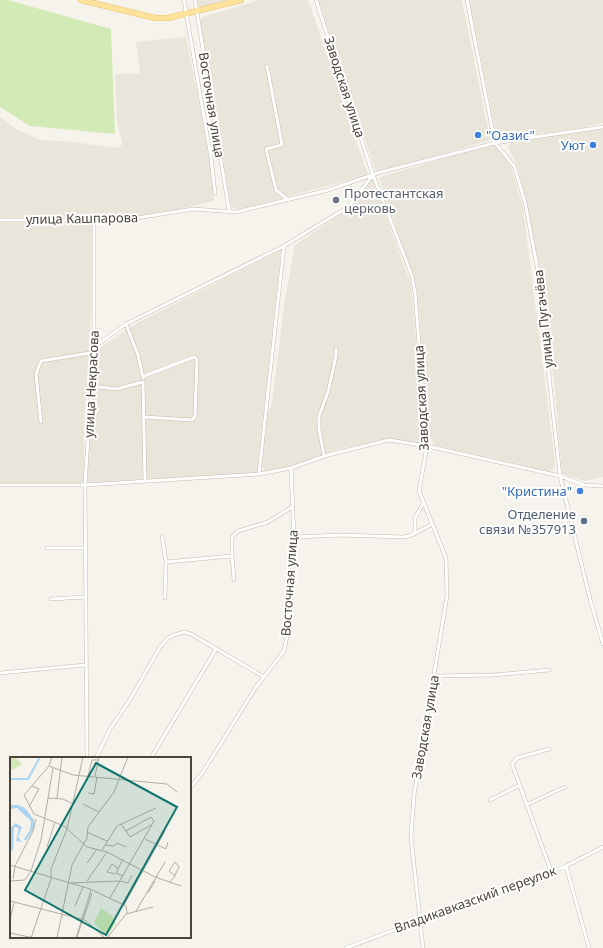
<svg xmlns="http://www.w3.org/2000/svg" width="603" height="948" viewBox="0 0 603 948" font-family="'Noto Sans',sans-serif">
<style>
.residential{fill:#eae5da}
.green{fill:#d2eab5}
.lines{fill:none;stroke-linecap:round;stroke-linejoin:round}
.minor-casing{stroke:#c2bbae;stroke-width:4}
.primary-casing{stroke:#e6c16a;stroke-width:6}
.minor{stroke:#fff;stroke-width:3}
.primary{stroke:#ffe39c;stroke-width:5}
.shop-dot{fill:#3f7fe0;stroke:#fff;stroke-width:1.5}
.worship-dot{fill:#6b7280;stroke:#fff;stroke-width:1.5}
.service-dot{fill:#5c6f8a;stroke:#fff;stroke-width:1.5}
.labels{text-anchor:middle;dominant-baseline:central;stroke-width:4;stroke-linejoin:round;paint-order:stroke}
.street-label{font-size:13px;fill:#4b4439;stroke:#fff}
.shop-label{font-size:13px;fill:#366cbe;stroke:#fff;text-anchor:end}
.worship-label{font-size:13px;fill:#5b616d;stroke:#fff;text-anchor:start}
.service-label{font-size:13px;fill:#4e5e75;stroke:#fff;text-anchor:end}
.inset-river{fill:none;stroke:#a9d4f2;stroke-width:2}
.inset-road{fill:none;stroke:#b2ada4;stroke-width:1}
.view{fill:#0f766e;fill-opacity:0.15;stroke:#0f766e;stroke-width:2}
.inset-edge{fill:none;stroke:#4b4439;stroke-width:2}
</style>
<rect width="100%" height="100%" fill="#f6f3ec"/>
<path class="residential" d="M197,0H231L199,9Z
M260,0H308L368,175L238,210L232,208L230,201L200,21L203,17Z
M318,0H462L490,139L487,141L378,172L375,169Z
M469,0H603V123L575,129L511,137L498,135L495,128Z
M186,37L210,158L214,201L176,210L134,217L0,218V117L18,130L40,140L73,142L116,148L121,146L122,142L117,122L115,74L140,73L136,42Z
M603,129V477L584,481L562,474L554,381L539,264L518,168L508,147L512,142Z
M492,145L496,146L511,167L523,207L555,462L554,469L551,472L434,445L429,433L417,287L380,182L379,178L383,176Z
M372,179L411,284L420,381L422,441L418,443L392,439L381,440L335,450L293,466L267,473L264,470L262,465L267,415L272,403L285,299L295,245L353,206Z
M0,222L93,223L90,349L84,420V476L82,484H0Z
M281,250L257,473L88,483L87,479L95,352L133,325Z"/>
<path class="green" d="M0,0H8L111,29L115,134L30,126L0,107Z"/>
<g class="lines">
<g class="minor-casing">
<path id="minor" d="M184,0L211,158L215,193
M195,0L229,210
M316,0L373,175L412,276L415,292L427,446L419,491L446,558L447,596L414,795L411,837L423,948
M467,0L495,143L514,166L525,202L537,266L560,476L590,599L603,644
M267,66L282,145L266,149L276,190L287,199
M210,147L219,151
M0,220H124L193,209L236,212L328,190L381,172L495,143L603,127
M126,324L138,355L143,378
M94,347L126,324L284,246L348,207L373,175
M144,376L194,357L197,359L195,416L192,420L145,417
M91,386L116,389L143,382L145,481
M41,422L36,374L41,361L90,353L94,351
M324,456L319,429V416L328,392L336,356V349
M259,474L284,246
M0,485H85L259,474L291,468L328,455L389,440L427,446L560,476L584,485L603,486
M415,533V518L424,502
M162,536L166,562L165,598
M294,537L341,535L404,537L412,535L432,524
M47,548H85
M232,556L234,580
M166,562L232,556V537L238,531L268,522L292,507
M51,599L85,597
M0,673L85,665
M434,676L493,675L549,670
M549,749L517,758L512,764L551,871
M87,758L85,485L94,347V220
M96,758L110,729L131,698L160,647L168,638L174,635L184,632L191,634L264,677
M151,758L216,649
M190,788L203,772L256,687L284,651L289,626L294,537L291,468
M490,800L520,785
M528,804L565,787
M566,866L589,948
M346,948L566,866L603,847"/>
</g>
<g class="primary-casing">
<path id="primary" d="M81,0L155,18H168L241,0"/>
</g>
<use href="#minor" class="minor"/>
<use href="#primary" class="primary"/>
</g>
<g class="shop-dot">
<circle cx="478" cy="135" r="4"/>
<circle cx="593" cy="145" r="4"/>
<circle cx="580" cy="491" r="4"/>
</g>
<circle class="worship-dot" cx="336" cy="200" r="4"/>
<circle class="service-dot" cx="584" cy="521" r="4"/>
<g class="labels">
<g class="street-label">
<text transform="translate(345 87) rotate(72)">Заводская улица</text>
<text transform="translate(212 105) rotate(81)">Восточная улица</text>
<text transform="translate(82 218) rotate(-1)">улица Кашпарова</text>
<text transform="translate(543 319) rotate(-96)">улица Пугачёва</text>
<text transform="translate(91 384) rotate(-87)">улица Некрасова</text>
<text transform="translate(421 398) rotate(-93)">Заводская улица</text>
<text transform="translate(289 583) rotate(-86)">Восточная улица</text>
<text transform="translate(425 727) rotate(-80)">Заводская улица</text>
<text transform="translate(475 899) rotate(-20)">Владикавказский переулок</text>
</g>
<g class="shop-label">
<text x="486" y="135" text-anchor="start">"Оазис"</text>
<text x="585" y="145">Уют</text>
<text x="572" y="491">"Кристина"</text>
</g>
<g class="worship-label">
<text x="344" y="193">Протестантская<tspan x="344" dy="15">церковь</tspan></text>
</g>
<g class="service-label">
<text x="576" y="514">Отделение<tspan x="576" dy="15">связи №357913</tspan></text>
</g>
</g>
<g transform="translate(10 757)">
<rect width="181" height="181" fill="#f6f3ec"/>
<path d="M0,0H5L12,7L3,13L0,11ZM91,151L102,159L106,166L97,179L84,166Z" fill="#d2eab5"/>
<path d="M1,48H8L15,51L24,63V71L16,84L14,82L20,73L21,64L7,51L0,52ZM5,66L12,70L8,80L12,85L6,84L9,71L4,70L3,93L0,94V72Z" fill="#a9d4f2"/>
<path class="inset-river" d="M0,22H18L30,0"/>
<path class="inset-road" d="M42,0L39,9L14,38L24,57L54,69L77,90L97,95L145,120L171,129M39,9L63,18L157,27L167,35M78,19L82,3H89M85,19L89,0M78,36L84,37L87,20M38,41L53,42L63,47M47,41L52,0M73,47L89,55M19,50L29,32L22,29M111,67L120,80L141,68M77,75L97,84M135,82L156,92L158,85M95,88L104,89L107,86L116,90M37,90L45,65M92,93L107,69L146,51M113,102L106,116L113,119M77,106L87,92M0,108L80,132L116,149L117,156M105,117L97,115L102,107L108,111M3,122L5,109L23,74L26,62M0,124L15,123L21,114L31,83L43,11M77,124L97,95M110,124L118,126L122,118M160,125L165,119V118L169,110L165,105L159,114L165,119M60,126L109,124M138,136L145,124M100,141L144,64L141,60L116,74M0,144L75,163L95,181M114,148L155,74M65,149L73,130M126,154L155,105M0,162L4,146M0,176L24,181M67,180L82,136M21,181L41,122V112L57,72L73,0M47,181L62,108L77,81L78,70L104,35L118,0M66,181L81,133M97,181L116,157L143,150"/>
<path class="view" d="M86,6L167,50L96,178L15,133Z"/>
<rect width="181" height="181" class="inset-edge"/>
</g>
</svg>
